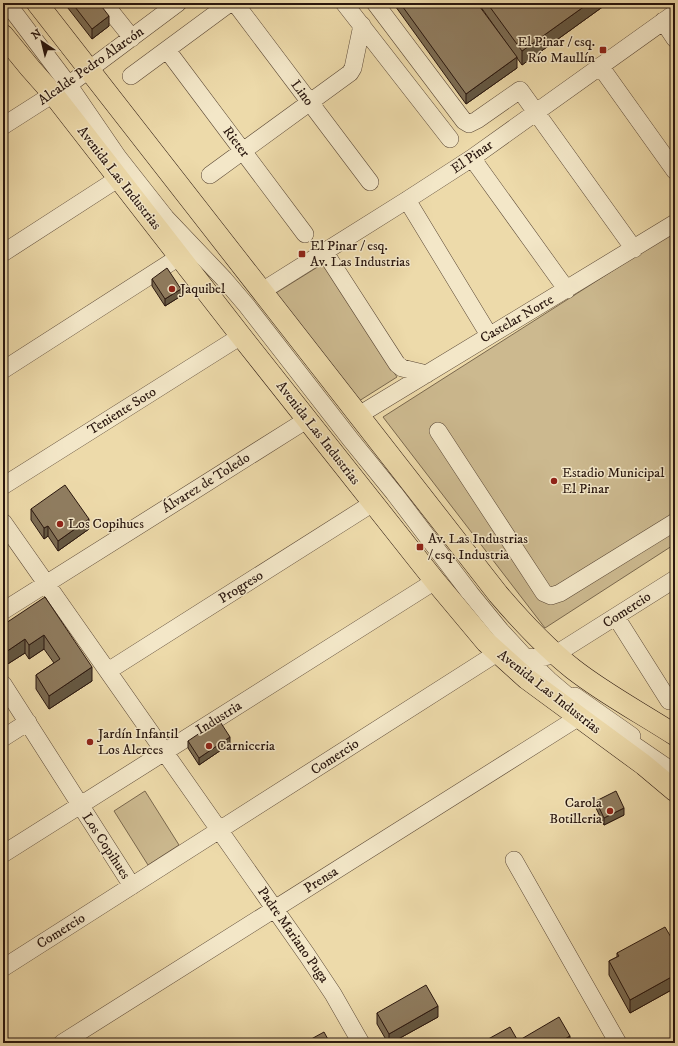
<svg xmlns="http://www.w3.org/2000/svg" width="678" height="1046" viewBox="0 0 678 1046" font-family="'IM FELL DW Pica',serif">
<style>
.green{fill:#ccb98f;stroke:#7a684e}
.lines{fill:none;stroke-linecap:round;stroke-linejoin:round}
.minor-casing{stroke:#5a4735;stroke-width:18}
.major-casing{stroke:#29160e;stroke-width:22}
.minor{stroke:#f3e7c8;stroke-width:17}
.major{stroke:#eddaaa;stroke-width:21}
.wall{fill:#7b6b52;stroke:#29160e}
.shaded-wall{fill:#645742;stroke:#29160e}
.building{fill:#8f7c5f;stroke:#29160e}
.poi-dot{fill:#8f2418;stroke:#f3e7c8;stroke-width:1.5}
.labels{text-anchor:middle;dominant-baseline:central;stroke-width:3;stroke-linejoin:round;paint-order:stroke}
.poi-label{font-size:14px;fill:#29160e;stroke:#f3e7c8;text-anchor:start}
.street-label{font-size:14px;fill:#29160e;stroke:#f3e7c8}
</style>
<rect width="100%" height="100%" fill="#eddaaa"/>
<filter id="stains"><feTurbulence type="fractalNoise" baseFrequency=".005" numOctaves="4"/><feColorMatrix values="0 0 0 0 .2 0 0 0 0 .09 0 0 0 0 .02 0 0 0 .5 -.17"/></filter>
<radialGradient id="worn" r=".72"><stop offset=".6" stop-color="#630" stop-opacity="0"/><stop offset="1" stop-color="#630" stop-opacity=".3"/></radialGradient>
<path class="green" d="M675,231V544L545,628L383,417Z
M324,263L397,377L359,401L271,296Z
M145,791L179,845L148,865L114,811Z"/>
<g class="lines">
<g class="minor-casing">
<path id="minor" d="M7,3L68,84L118,157L166,218L224,279L247,306L351,440L394,493L470,593L501,631L525,657L549,680L582,708
M104,3L132,38
M235,3L370,182
M344,3L450,139
M375,3L464,121L469,124L477,120L520,90L634,249
M663,21L675,39
M167,50L305,234
M600,66L675,171
M131,76L230,3
M3,126L75,80L178,3
M472,158L567,290
M210,175L350,73L353,68L362,25
M407,200L489,335
M324,251L397,364L402,368L427,374
M3,253L119,178
M262,291L407,200L472,158L675,13
M3,370L179,257
M359,415L675,223
M438,431L544,593L551,596L560,593L675,522
M3,486L241,336
M3,522L307,955L333,994L361,1043
M3,611L308,419
M616,617L669,701
M108,671L373,503
M3,684L132,886
M575,696L632,736
M618,734L675,773
M3,738L28,722
M3,854L435,581
M514,860L618,1043
M3,968L497,653C517,656 537,661 556,654L675,579
M62,1043L579,717"/>
</g>
<g class="major-casing">
<path id="major" d="M37,3L498,594C521,621 545,647 573,669C605,694 641,713 675,735
M3,35L30,68L53,94L241,336L435,581L486,642L527,679L644,765L675,791"/>
</g>
<use href="#minor" class="minor"/>
<use href="#major" class="major"/>
</g>
<path class="wall" d="M64,3H99L109,26L92,39Z
M393,3H477L517,68L466,104Z
M478,3H608L522,65Z
M152,279L181,296L165,306L152,286Z
M31,509L89,529L58,551L48,536L44,539L31,520Z
M45,597L92,681L49,709L36,689V675L54,663L44,649L29,659L25,653L3,667Z
M188,741L230,744L199,765L188,748Z
M596,801L624,815L604,825L596,808Z
M675,944V988L630,1013L609,975V961L617,957V953Z
M377,1013L438,1017L391,1043H388L377,1024Z"/>
<path class="shaded-wall" d="M136,3H140L136,6Z
M589,3H608L522,65V51Z
M109,16V26L92,39V29Z
M517,57V68L466,104V94Z
M181,289V296L165,306V299Z
M89,519V529L58,551V541Z
M48,526V536L44,539V528Z
M44,635V649L29,659V645Z
M25,639V653L3,667V654Z
M92,667V681L49,709V696Z
M230,737V744L199,765V758Z
M624,808V815L604,825V818Z
M675,975V988L630,1013V1000Z
M438,1006V1017L391,1043H389V1034Z
M570,1036V1043H558Z"/>
<path class="building" d="M72,3H99L109,16L92,29Z
M400,3H477L517,57L466,94Z
M487,3H589L522,51Z
M167,268L181,289L165,299L152,279Z
M65,485L89,519L58,541L48,526L44,528L31,509Z
M45,597L92,667L49,696L36,675L60,659L44,635L29,645L25,639L3,654V625Z
M219,720L230,737L199,758L188,741Z
M616,791L624,808L604,818L596,801Z
M665,927L675,944V975L630,1000L609,961L619,956L617,953Z
M426,985L438,1006L389,1034L377,1013Z
M559,1017L570,1036L558,1043H481L510,1027L518,1041Z
M324,1032L330,1043H304Z"/>
<g class="poi-dot">
<rect x="599" y="46" width="8" height="8" rx="2"/>
<rect x="298" y="250" width="8" height="8" rx="2"/>
<circle cx="172" cy="289" r="4"/>
<circle cx="554" cy="481" r="4"/>
<circle cx="60" cy="524" r="4"/>
<rect x="416" y="543" width="8" height="8" rx="2"/>
<circle cx="90" cy="742" r="4"/>
<circle cx="209" cy="746" r="4"/>
<circle cx="610" cy="811" r="4"/>
</g>
<g class="labels">
<g class="poi-label">
<text x="595" y="42" text-anchor="end">El Pinar / esq.<tspan x="595" dy="16">Río Maullín</tspan></text>
<text x="310" y="246">El Pinar / esq.<tspan x="310" dy="16">Av. Las Industrias</tspan></text>
<text x="180" y="289">Jaquibel</text>
<text x="562" y="473">Estadio Municipal<tspan x="562" dy="16">El Pinar</tspan></text>
<text x="68" y="524">Los Copihues</text>
<text x="428" y="539">Av. Las Industrias<tspan x="428" dy="16">/ esq. Industria</tspan></text>
<text x="98" y="734">Jardín Infantil<tspan x="98" dy="16">Los Alerces</tspan></text>
<text x="217" y="746">Carniceria</text>
<text x="602" y="803" text-anchor="end">Carola<tspan x="602" dy="16">Botilleria</tspan></text>
</g>
<g class="street-label">
<text transform="translate(91 66) rotate(-35)">Alcalde Pedro Alarcón</text>
<text transform="translate(302 93) rotate(53)">Lino</text>
<text transform="translate(236 142) rotate(53)">Rieter</text>
<text transform="translate(472 157) rotate(-35)">El Pinar</text>
<text transform="translate(119 178) rotate(52)">Avenida Las Industrias</text>
<text transform="translate(517 319) rotate(-30)">Castelar Norte</text>
<text transform="translate(122 411) rotate(-32)">Teniente Soto</text>
<text transform="translate(318 433) rotate(52)">Avenida Las Industrias</text>
<text transform="translate(206 483) rotate(-32)">Álvarez de Toledo</text>
<text transform="translate(241 587) rotate(-32)">Progreso</text>
<text transform="translate(627 610) rotate(-33)">Comercio</text>
<text transform="translate(549 692) rotate(38)">Avenida Las Industrias</text>
<text transform="translate(219 718) rotate(-32)">Industria</text>
<text transform="translate(335 757) rotate(-33)">Comercio</text>
<text transform="translate(106 846) rotate(57)">Los Copihues</text>
<text transform="translate(321 880) rotate(-32)">Prensa</text>
<text transform="translate(61 931) rotate(-32)">Comercio</text>
<text transform="translate(293 935) rotate(55)">Padre Mariano Puga</text>
</g>
</g>
<rect width="678" height="1046" fill="none" stroke="#eddaaa" stroke-width="16"/>
<rect x="4" y="4" width="670" height="1038" fill="none" stroke="#29160e" stroke-width="2"/>
<rect x="8" y="8" width="662" height="1030" fill="none" stroke="#29160e"/>
<g transform="translate(42 42) rotate(325)" stroke="#f3e7c8" stroke-width="3" paint-order="stroke">
<path d="M0-3L7 15L0 10L-7 15Z" fill="#29160e"/>
<text y="-6" font-size="11" font-weight="bold" text-anchor="middle" fill="#29160e">N</text>
</g>
<rect width="100%" height="100%" filter="url(#stains)"/>
<rect width="100%" height="100%" fill="url(#worn)"/>
</svg>
